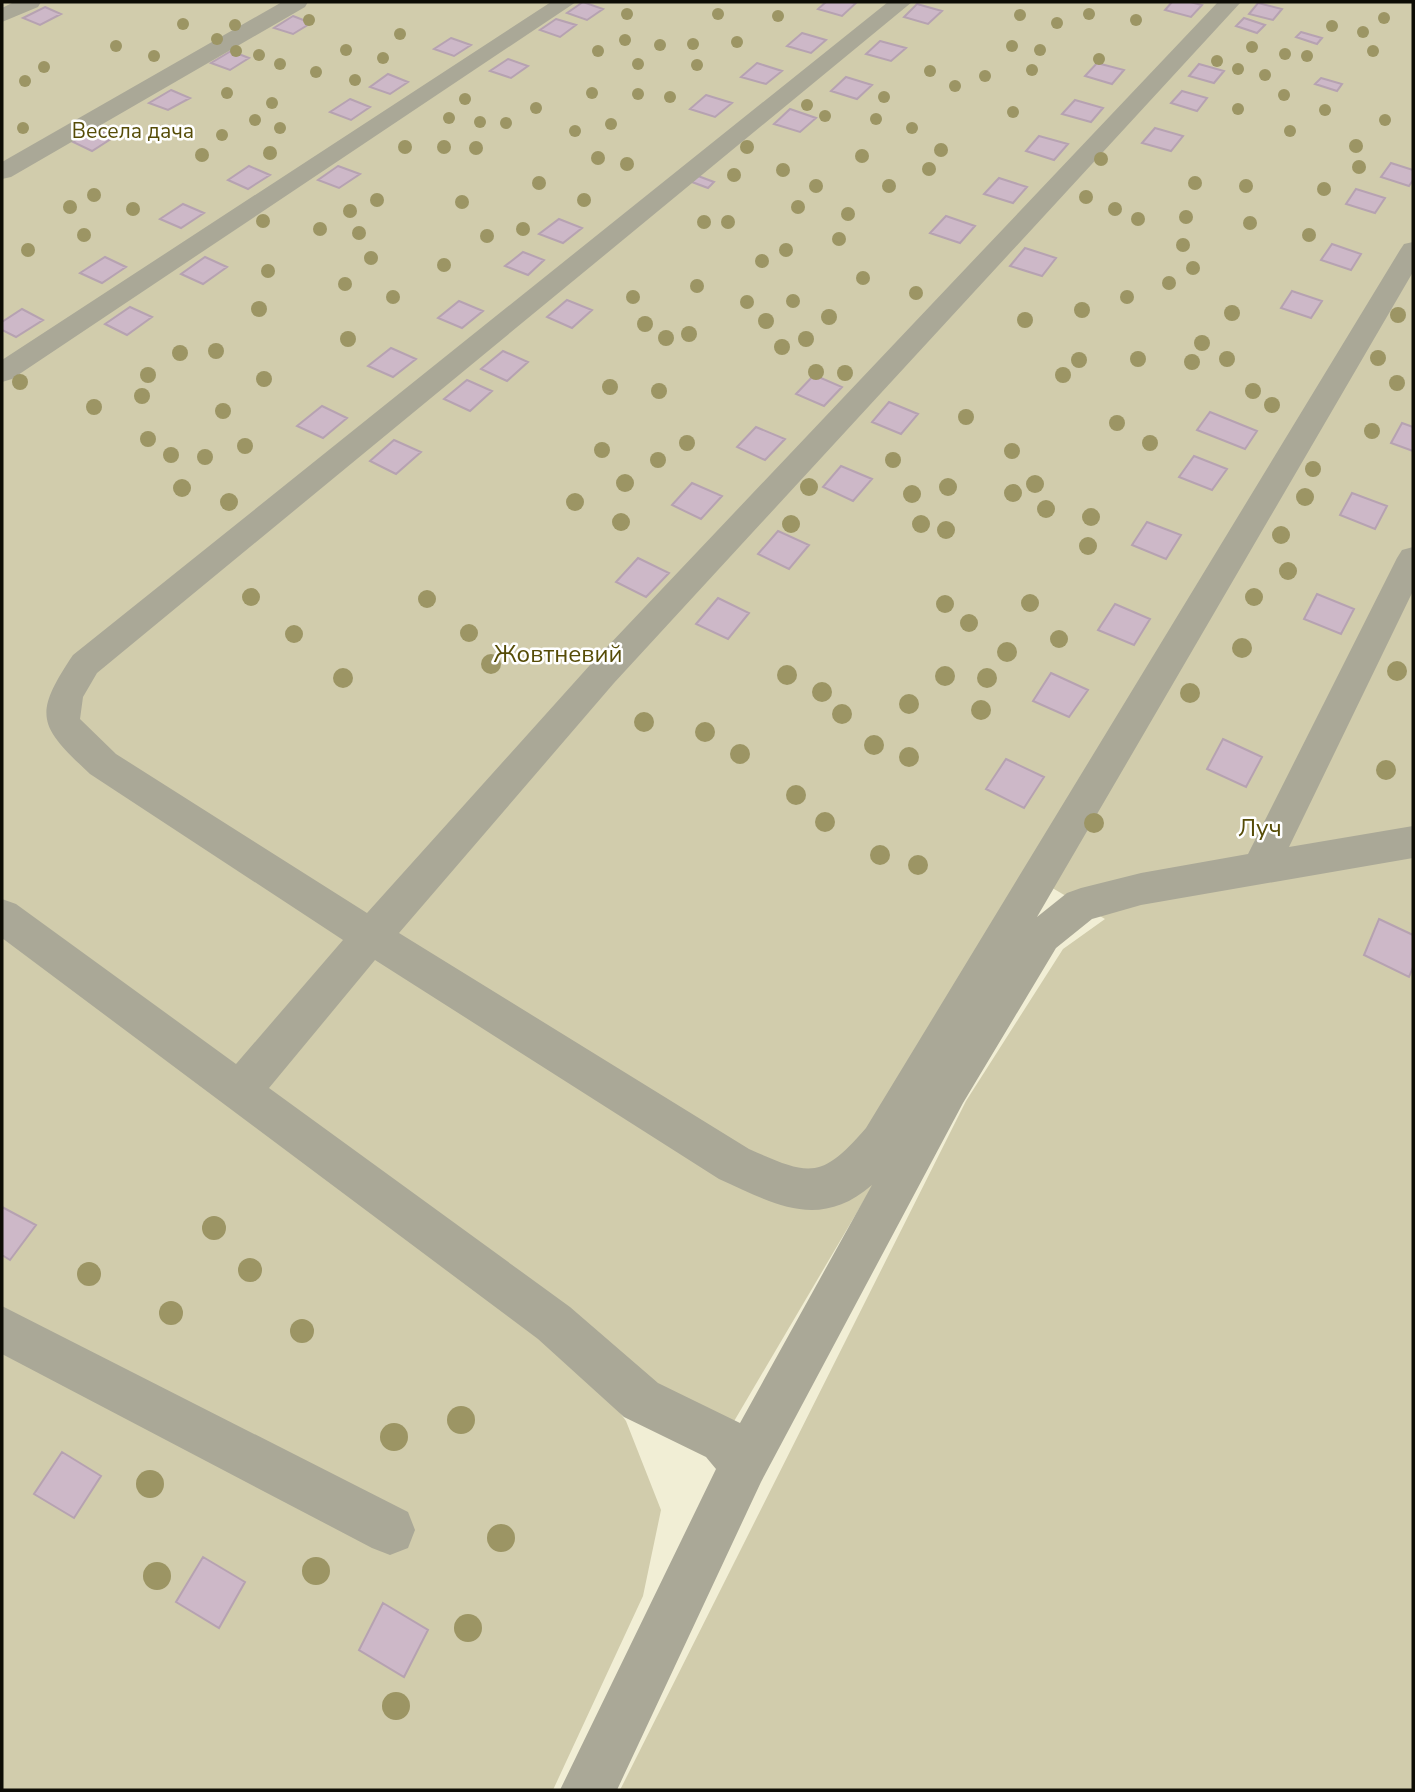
<svg xmlns="http://www.w3.org/2000/svg" width="1415" height="1792" viewBox="0 0 1415 1792" font-family="'Nunito Sans',sans-serif">
<style>
.green{fill:#d1ccac}
.building{fill:#cdb8c8;stroke:#b6a2b1;stroke-width:2}
.lines{fill:none;stroke-linecap:round;stroke-linejoin:round}
.minor{fill:#aaa897;fill-rule:evenodd}
.tree{fill:#9c9564}
.labels{text-anchor:middle;dominant-baseline:central;stroke-width:5;stroke-linejoin:round;paint-order:stroke}
.far-park-label{font-size:21px;fill:#564c07;stroke:#fff}
.park-label{font-size:24px;fill:#564c07;stroke:#fff}
</style>
<rect width="100%" height="100%" fill="#f1eed5"/>
<path class="green" d="M2,2H1413V1790H620L966,1101L1063,949L1105,919L1049,886L723,1440L557,1326L626,1421L661,1510L643,1596L553,1790H2Z"/>
<path class="building" d="M583,2L603,9L587,20L567,13Z
M826,2H850L856,3L842,16L818,9Z
M1172,2H1190L1202,5L1191,17L1165,10Z
M1258,3L1282,9L1273,20L1249,14Z
M917,4L942,11L928,24L904,17Z
M45,7L61,14L40,25L23,18Z
M293,16L311,23L293,34L274,28Z
M1244,18L1265,25L1257,33L1236,26Z
M556,19L576,25L560,37L540,30Z
M1301,32L1322,38L1317,44L1296,37Z
M802,33L826,40L811,53L787,46Z
M451,38L471,45L454,56L434,49Z
M880,41L906,48L891,61L866,54Z
M231,51L249,58L230,70L211,63Z
M508,59L528,66L511,78L490,71Z
M757,63L782,71L766,84L741,77Z
M1097,63L1124,70L1112,84L1085,76Z
M1199,64L1224,71L1214,83L1189,76Z
M388,74L408,82L390,94L370,87Z
M846,77L872,85L857,99L831,91Z
M1321,78L1342,84L1337,91L1315,84Z
M171,90L190,98L168,110L149,103Z
M1182,91L1207,98L1197,111L1171,103Z
M706,95L732,103L715,117L690,109Z
M350,99L370,107L351,120L330,112Z
M1075,100L1103,108L1091,122L1062,114Z
M790,109L816,118L800,132L774,124Z
M1155,128L1183,136L1171,151L1142,143Z
M95,129L114,137L92,151L73,142Z
M1039,136L1068,144L1054,160L1026,151Z
M1391,163L1413,170V180L1409,186L1381,177Z
M249,166L270,175L248,189L228,180Z
M338,166L360,174L339,188L318,180Z
M698,176L714,182L708,188L692,182Z
M999,178L1027,187L1013,203L984,194Z
M1356,189L1385,198L1375,213L1346,204Z
M183,204L204,213L181,228L160,219Z
M946,216L975,226L960,243L930,233Z
M559,219L582,228L563,243L539,234Z
M1332,244L1361,254L1351,270L1321,260Z
M1025,248L1056,258L1042,276L1010,266Z
M523,252L544,260L528,275L505,266Z
M105,257L126,267L102,283L80,273Z
M205,257L227,267L203,284L181,274Z
M1292,291L1322,301L1311,318L1281,308Z
M567,300L592,310L572,328L547,317Z
M459,301L483,311L462,328L438,318Z
M130,307L152,317L127,335L105,324Z
M22,309L43,320L16,337L2,330V322Z
M391,348L416,359L393,377L368,366Z
M503,351L528,362L507,381L481,369Z
M814,375L842,387L824,406L796,394Z
M467,380L492,391L470,411L444,399Z
M889,402L918,414L901,434L872,422Z
M322,406L347,418L323,438L297,426Z
M1210,412L1257,431L1245,449L1197,430Z
M1402,423L1413,427V451L1391,443Z
M756,427L785,439L765,460L737,447Z
M394,440L421,452L396,474L370,461Z
M1194,456L1227,469L1212,490L1179,477Z
M841,466L872,479L853,501L823,487Z
M692,483L722,496L701,519L672,505Z
M1352,493L1387,506L1375,529L1340,515Z
M1147,522L1181,535L1166,559L1132,545Z
M778,531L809,545L789,569L758,554Z
M638,558L669,573L646,597L616,582Z
M1317,594L1354,609L1341,634L1304,619Z
M718,598L749,613L728,639L696,624Z
M1115,604L1150,619L1134,645L1098,630Z
M1051,673L1088,690L1069,717L1033,701Z
M1223,739L1262,757L1246,787L1207,769Z
M1006,759L1044,777L1024,808L986,789Z
M1379,919L1413,935V967L1409,977L1364,955Z
M2,1207L36,1225L10,1260L2,1255Z
M62,1452L101,1476L74,1518L34,1494Z
M203,1557L245,1582L219,1628L176,1602Z
M383,1603L428,1630L404,1677L359,1650Z"/>
<g class="lines">
<path class="minor" d="M14,2H41L38,7L2,22V8Z
M282,2H308L305,7L11,177L2,179V162Z
M551,2H576L12,379L2,382V360Z
M888,2H912L97,673L83,697L80,719L116,754L367,913L590,665L1218,2H1241L614,683L399,933L749,1149C810,1176 821,1180 866,1128L1400,250L1404,244L1413,242V272L1037,917L1067,893L1081,888L1141,873L1248,854L1397,558L1402,550L1413,547V591L1289,847L1413,826V858L1141,905L1092,919L1056,948L963,1103L761,1482L617,1790H560L716,1469L706,1457L624,1417L538,1339L2,938V899L16,904L236,1064L343,940L90,774C39,726 32,716 73,655ZM375,960L719,1179C774,1204 819,1231 872,1185L740,1423L658,1383L570,1307L269,1088Z
M2,1306L408,1512L415,1530L408,1548L390,1555L372,1548L2,1354Z"/>
</g>
<g class="tree">
<circle cx="627" cy="14" r="6"/>
<circle cx="718" cy="14" r="6"/>
<circle cx="1089" cy="14" r="6"/>
<circle cx="1020" cy="15" r="6"/>
<circle cx="778" cy="16" r="6"/>
<circle cx="1384" cy="18" r="6"/>
<circle cx="309" cy="20" r="6"/>
<circle cx="1136" cy="20" r="6"/>
<circle cx="1057" cy="23" r="6"/>
<circle cx="183" cy="24" r="6"/>
<circle cx="235" cy="25" r="6"/>
<circle cx="1332" cy="26" r="6"/>
<circle cx="1363" cy="32" r="6"/>
<circle cx="400" cy="34" r="6"/>
<circle cx="217" cy="39" r="6"/>
<circle cx="625" cy="40" r="6"/>
<circle cx="737" cy="42" r="6"/>
<circle cx="693" cy="44" r="6"/>
<circle cx="660" cy="45" r="6"/>
<circle cx="116" cy="46" r="6"/>
<circle cx="1012" cy="46" r="6"/>
<circle cx="1252" cy="47" r="6"/>
<circle cx="346" cy="50" r="6"/>
<circle cx="1040" cy="50" r="6"/>
<circle cx="236" cy="51" r="6"/>
<circle cx="598" cy="51" r="6"/>
<circle cx="1373" cy="51" r="6"/>
<circle cx="1285" cy="54" r="6"/>
<circle cx="259" cy="55" r="6"/>
<circle cx="154" cy="56" r="6"/>
<circle cx="1307" cy="56" r="6"/>
<circle cx="383" cy="58" r="6"/>
<circle cx="1099" cy="59" r="6"/>
<circle cx="1217" cy="61" r="6"/>
<circle cx="280" cy="64" r="6"/>
<circle cx="638" cy="64" r="6"/>
<circle cx="697" cy="65" r="6"/>
<circle cx="44" cy="67" r="6"/>
<circle cx="1238" cy="69" r="6"/>
<circle cx="1032" cy="70" r="6"/>
<circle cx="930" cy="71" r="6"/>
<circle cx="316" cy="72" r="6"/>
<circle cx="1265" cy="75" r="6"/>
<circle cx="985" cy="76" r="6"/>
<circle cx="355" cy="80" r="6"/>
<circle cx="25" cy="81" r="6"/>
<circle cx="955" cy="86" r="6"/>
<circle cx="227" cy="93" r="6"/>
<circle cx="592" cy="93" r="6"/>
<circle cx="638" cy="94" r="6"/>
<circle cx="1284" cy="95" r="6"/>
<circle cx="670" cy="97" r="6"/>
<circle cx="884" cy="97" r="6"/>
<circle cx="465" cy="99" r="6"/>
<circle cx="272" cy="103" r="6"/>
<circle cx="807" cy="105" r="6"/>
<circle cx="536" cy="108" r="6"/>
<circle cx="1238" cy="109" r="6"/>
<circle cx="1325" cy="110" r="6"/>
<circle cx="1013" cy="112" r="6"/>
<circle cx="825" cy="116" r="6"/>
<circle cx="449" cy="118" r="6"/>
<circle cx="876" cy="119" r="6"/>
<circle cx="255" cy="120" r="6"/>
<circle cx="1385" cy="120" r="6"/>
<circle cx="480" cy="122" r="6"/>
<circle cx="506" cy="123" r="6"/>
<circle cx="611" cy="124" r="6"/>
<circle cx="23" cy="128" r="6"/>
<circle cx="280" cy="128" r="6"/>
<circle cx="912" cy="128" r="6"/>
<circle cx="575" cy="131" r="6"/>
<circle cx="1290" cy="131" r="6"/>
<circle cx="222" cy="135" r="6"/>
<circle cx="1356" cy="146" r="7"/>
<circle cx="405" cy="147" r="7"/>
<circle cx="444" cy="147" r="7"/>
<circle cx="747" cy="147" r="7"/>
<circle cx="476" cy="148" r="7"/>
<circle cx="941" cy="150" r="7"/>
<circle cx="270" cy="153" r="7"/>
<circle cx="202" cy="155" r="7"/>
<circle cx="862" cy="156" r="7"/>
<circle cx="598" cy="158" r="7"/>
<circle cx="1101" cy="159" r="7"/>
<circle cx="627" cy="164" r="7"/>
<circle cx="1359" cy="167" r="7"/>
<circle cx="929" cy="169" r="7"/>
<circle cx="783" cy="170" r="7"/>
<circle cx="734" cy="175" r="7"/>
<circle cx="539" cy="183" r="7"/>
<circle cx="1195" cy="183" r="7"/>
<circle cx="816" cy="186" r="7"/>
<circle cx="889" cy="186" r="7"/>
<circle cx="1246" cy="186" r="7"/>
<circle cx="1324" cy="189" r="7"/>
<circle cx="94" cy="195" r="7"/>
<circle cx="1086" cy="197" r="7"/>
<circle cx="377" cy="200" r="7"/>
<circle cx="584" cy="200" r="7"/>
<circle cx="462" cy="202" r="7"/>
<circle cx="70" cy="207" r="7"/>
<circle cx="798" cy="207" r="7"/>
<circle cx="133" cy="209" r="7"/>
<circle cx="1115" cy="209" r="7"/>
<circle cx="350" cy="211" r="7"/>
<circle cx="848" cy="214" r="7"/>
<circle cx="1186" cy="217" r="7"/>
<circle cx="1138" cy="219" r="7"/>
<circle cx="263" cy="221" r="7"/>
<circle cx="704" cy="222" r="7"/>
<circle cx="728" cy="222" r="7"/>
<circle cx="1250" cy="223" r="7"/>
<circle cx="320" cy="229" r="7"/>
<circle cx="523" cy="229" r="7"/>
<circle cx="359" cy="233" r="7"/>
<circle cx="84" cy="235" r="7"/>
<circle cx="1309" cy="235" r="7"/>
<circle cx="487" cy="236" r="7"/>
<circle cx="839" cy="239" r="7"/>
<circle cx="1183" cy="245" r="7"/>
<circle cx="28" cy="250" r="7"/>
<circle cx="786" cy="250" r="7"/>
<circle cx="371" cy="258" r="7"/>
<circle cx="762" cy="261" r="7"/>
<circle cx="444" cy="265" r="7"/>
<circle cx="1193" cy="268" r="7"/>
<circle cx="268" cy="271" r="7"/>
<circle cx="863" cy="278" r="7"/>
<circle cx="1169" cy="283" r="7"/>
<circle cx="345" cy="284" r="7"/>
<circle cx="697" cy="286" r="7"/>
<circle cx="916" cy="293" r="7"/>
<circle cx="393" cy="297" r="7"/>
<circle cx="633" cy="297" r="7"/>
<circle cx="1127" cy="297" r="7"/>
<circle cx="793" cy="301" r="7"/>
<circle cx="747" cy="302" r="7"/>
<circle cx="259" cy="309" r="8"/>
<circle cx="1082" cy="310" r="8"/>
<circle cx="1232" cy="313" r="8"/>
<circle cx="1398" cy="315" r="8"/>
<circle cx="829" cy="317" r="8"/>
<circle cx="1025" cy="320" r="8"/>
<circle cx="766" cy="321" r="8"/>
<circle cx="645" cy="324" r="8"/>
<circle cx="689" cy="334" r="8"/>
<circle cx="666" cy="338" r="8"/>
<circle cx="348" cy="339" r="8"/>
<circle cx="806" cy="339" r="8"/>
<circle cx="1202" cy="343" r="8"/>
<circle cx="782" cy="347" r="8"/>
<circle cx="216" cy="351" r="8"/>
<circle cx="180" cy="353" r="8"/>
<circle cx="1378" cy="358" r="8"/>
<circle cx="1138" cy="359" r="8"/>
<circle cx="1227" cy="359" r="8"/>
<circle cx="1079" cy="360" r="8"/>
<circle cx="1192" cy="362" r="8"/>
<circle cx="816" cy="372" r="8"/>
<circle cx="845" cy="373" r="8"/>
<circle cx="148" cy="375" r="8"/>
<circle cx="1063" cy="375" r="8"/>
<circle cx="264" cy="379" r="8"/>
<circle cx="20" cy="382" r="8"/>
<circle cx="1397" cy="383" r="8"/>
<circle cx="610" cy="387" r="8"/>
<circle cx="659" cy="391" r="8"/>
<circle cx="1253" cy="391" r="8"/>
<circle cx="142" cy="396" r="8"/>
<circle cx="1272" cy="405" r="8"/>
<circle cx="94" cy="407" r="8"/>
<circle cx="223" cy="411" r="8"/>
<circle cx="966" cy="417" r="8"/>
<circle cx="1117" cy="423" r="8"/>
<circle cx="1372" cy="431" r="8"/>
<circle cx="148" cy="439" r="8"/>
<circle cx="687" cy="443" r="8"/>
<circle cx="1150" cy="443" r="8"/>
<circle cx="245" cy="446" r="8"/>
<circle cx="602" cy="450" r="8"/>
<circle cx="1012" cy="451" r="8"/>
<circle cx="171" cy="455" r="8"/>
<circle cx="205" cy="457" r="8"/>
<circle cx="658" cy="460" r="8"/>
<circle cx="893" cy="460" r="8"/>
<circle cx="1313" cy="469" r="8"/>
<circle cx="625" cy="483" r="9"/>
<circle cx="1035" cy="484" r="9"/>
<circle cx="809" cy="487" r="9"/>
<circle cx="948" cy="487" r="9"/>
<circle cx="182" cy="488" r="9"/>
<circle cx="1013" cy="493" r="9"/>
<circle cx="912" cy="494" r="9"/>
<circle cx="1305" cy="497" r="9"/>
<circle cx="229" cy="502" r="9"/>
<circle cx="575" cy="502" r="9"/>
<circle cx="1046" cy="509" r="9"/>
<circle cx="1091" cy="517" r="9"/>
<circle cx="621" cy="522" r="9"/>
<circle cx="791" cy="524" r="9"/>
<circle cx="921" cy="524" r="9"/>
<circle cx="946" cy="530" r="9"/>
<circle cx="1281" cy="535" r="9"/>
<circle cx="1088" cy="546" r="9"/>
<circle cx="1288" cy="571" r="9"/>
<circle cx="251" cy="597" r="9"/>
<circle cx="1254" cy="597" r="9"/>
<circle cx="427" cy="599" r="9"/>
<circle cx="1030" cy="603" r="9"/>
<circle cx="945" cy="604" r="9"/>
<circle cx="969" cy="623" r="9"/>
<circle cx="469" cy="633" r="9"/>
<circle cx="294" cy="634" r="9"/>
<circle cx="1059" cy="639" r="9"/>
<circle cx="1242" cy="648" r="10"/>
<circle cx="1007" cy="652" r="10"/>
<circle cx="491" cy="664" r="10"/>
<circle cx="1397" cy="671" r="10"/>
<circle cx="787" cy="675" r="10"/>
<circle cx="945" cy="676" r="10"/>
<circle cx="343" cy="678" r="10"/>
<circle cx="987" cy="678" r="10"/>
<circle cx="822" cy="692" r="10"/>
<circle cx="1190" cy="693" r="10"/>
<circle cx="909" cy="704" r="10"/>
<circle cx="981" cy="710" r="10"/>
<circle cx="842" cy="714" r="10"/>
<circle cx="644" cy="722" r="10"/>
<circle cx="705" cy="732" r="10"/>
<circle cx="874" cy="745" r="10"/>
<circle cx="740" cy="754" r="10"/>
<circle cx="909" cy="757" r="10"/>
<circle cx="1386" cy="770" r="10"/>
<circle cx="796" cy="795" r="10"/>
<circle cx="825" cy="822" r="10"/>
<circle cx="1094" cy="823" r="10"/>
<circle cx="880" cy="855" r="10"/>
<circle cx="918" cy="865" r="10"/>
<circle cx="214" cy="1228" r="12"/>
<circle cx="250" cy="1270" r="12"/>
<circle cx="89" cy="1274" r="12"/>
<circle cx="171" cy="1313" r="12"/>
<circle cx="302" cy="1331" r="12"/>
<circle cx="461" cy="1420" r="14"/>
<circle cx="394" cy="1437" r="14"/>
<circle cx="150" cy="1484" r="14"/>
<circle cx="501" cy="1538" r="14"/>
<circle cx="316" cy="1571" r="14"/>
<circle cx="157" cy="1576" r="14"/>
<circle cx="468" cy="1628" r="14"/>
<circle cx="396" cy="1706" r="14"/>
</g>
<g class="labels">
<g class="far-park-label">
<text x="133" y="131">Весела дача</text>
</g>
<g class="park-label">
<text x="558" y="654">Жовтневий</text>
<text x="1260" y="828">Луч</text>
</g>
</g>
<rect width="1415" height="1792" fill="none" stroke="#0d0c05" stroke-width="7"/>
</svg>
